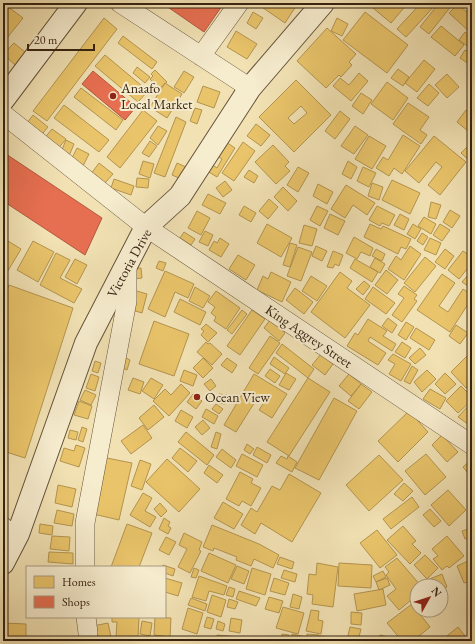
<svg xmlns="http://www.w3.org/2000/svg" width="475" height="644" viewBox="0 0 475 644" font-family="'EB Garamond',serif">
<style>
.homes{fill:#e9c46a;stroke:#b3944f;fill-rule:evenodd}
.shops{fill:#e76f51;stroke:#b2583e}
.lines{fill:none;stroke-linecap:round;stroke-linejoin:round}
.service-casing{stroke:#64523a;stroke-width:10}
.minor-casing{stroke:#64523a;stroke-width:20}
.tertiary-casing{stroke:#64523a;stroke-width:24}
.service{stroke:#f6ecce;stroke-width:9}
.minor{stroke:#f6ecce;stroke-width:19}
.tertiary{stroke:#f6ecce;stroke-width:22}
.poi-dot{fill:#8f2418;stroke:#f6ecce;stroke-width:1.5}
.labels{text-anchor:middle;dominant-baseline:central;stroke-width:4;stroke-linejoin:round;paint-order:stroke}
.poi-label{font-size:14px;fill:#352311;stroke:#f6ecce;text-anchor:start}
.street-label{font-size:14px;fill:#352311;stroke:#f6ecce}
</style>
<rect width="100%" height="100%" fill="#f1e1b3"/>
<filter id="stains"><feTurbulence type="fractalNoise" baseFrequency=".005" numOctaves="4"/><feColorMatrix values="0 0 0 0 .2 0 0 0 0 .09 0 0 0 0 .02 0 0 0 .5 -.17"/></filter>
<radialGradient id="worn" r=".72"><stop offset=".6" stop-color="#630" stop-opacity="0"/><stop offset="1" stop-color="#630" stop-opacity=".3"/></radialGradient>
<path class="homes" d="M3,3L23,18L3,43Z
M256,3H298L285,23Z
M367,3H408L391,23Z
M421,3H437L406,37L397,29Z
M439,3H449L452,5L429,34L420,27Z
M458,4L472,17V34L449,13Z
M253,12L263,18L256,29L247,23Z
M365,12L408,45L387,73L343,40Z
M104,18L117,29L47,121L33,111Z
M337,18L348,24L342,36L331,31Z
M441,26L464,45L455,56L431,37Z
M327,28L356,54L349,62L352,65L341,77L339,75L326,88L297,61Z
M236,31L257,44L247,59L227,47Z
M465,32L472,38L467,46L459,40Z
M123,36L157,62L152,69L118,43Z
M14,43L26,53L15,65L3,54Z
M465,50L472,54V66L460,58Z
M105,55L148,91L138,102L95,66Z
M424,60L435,69L417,92L405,83Z
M137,67L150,77L145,83L133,73Z
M398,69L409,77L403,86L391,78Z
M155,70L167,82L159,89L150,79L153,76L151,74Z
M184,71L194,77L184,93L174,87Z
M359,73L368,81L351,101L333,86L340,78L349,85Z
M447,74L459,87L447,98L435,85Z
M296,80L331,115L294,152L259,117ZM301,106L307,113L294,124L288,118Z
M387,82L408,98L393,120L371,104Z
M165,83L182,94L167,118L150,107Z
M429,84L439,93L428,106L417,98Z
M203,86L220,92L214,108L197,102Z
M81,88L123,120L116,130L74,97Z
M361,93L372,100L363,114L352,106Z
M408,103L429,117L420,130L427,135L421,144L393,124Z
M64,105L109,140L99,152L54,118Z
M195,108L202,110L197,124L190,121Z
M143,110L157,121L120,168L107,157Z
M466,110L472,114V126L468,131L457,122Z
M340,111L350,119L335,139L325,131Z
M33,115L48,127L39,138L24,127Z
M176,117L186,122L165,177L154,173Z
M256,124L270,135L261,146L247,136Z
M158,126L167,131L158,145L150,138Z
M355,126L368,135L354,154L341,146Z
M52,129L66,139L57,150L43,140Z
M403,135L420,146L402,174L394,168L389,176L376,168L383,157L388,160Z
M369,136L386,146L372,169L355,159Z
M434,136L466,162L440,195L428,185L442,167L436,162L419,183L405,171Z
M66,140L74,144L69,156L61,152Z
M150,141L157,146L149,157L142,153Z
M226,142L235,148L217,177L207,171L211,164L217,168L222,159L217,156Z
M243,142L255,151L234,181L222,173Z
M470,144L472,146V163L461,153Z
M273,145L289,162L285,166L290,171L276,184L255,162Z
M77,148L89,154L82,168L70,162Z
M143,161L154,164L150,178L139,174Z
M348,161L357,167L351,179L342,174Z
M99,163L113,174L104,184L91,174Z
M177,163L186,167L181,179L172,175Z
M298,167L309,173L298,192L287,185Z
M363,167L376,173L369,187L357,181Z
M249,170L258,176L254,183L244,177Z
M137,178L149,179L148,188L136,187Z
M114,179L134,186L131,195L111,188Z
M392,180L420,193L410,214L382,200Z
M225,181L232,190L223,197L216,188Z
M372,183L383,187L379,200L368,196Z
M318,184L333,192L327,204L313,196Z
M346,185L375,203L367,215L353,205L345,218L331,209Z
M283,187L297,201L288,211L274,197Z
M208,194L226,203L220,214L202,205Z
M269,199L278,207L268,219L259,211Z
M431,202L441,205L436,219L428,217Z
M244,206L256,213L251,222L239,215Z
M317,206L328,211L320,226L310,220Z
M377,206L395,215L389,226L382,223L380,226L369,220Z
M450,210L460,216L452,228L443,222Z
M197,211L210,218L201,235L188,228Z
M330,214L345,221L338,235L324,228Z
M400,214L409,219L404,230L394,225Z
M424,217L436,224L431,234L418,226Z
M267,224L292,238L281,257L257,243Z
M370,224L381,229L383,226L411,239L406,249L401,247L398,254L364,237Z
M413,224L421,229L415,239L407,234Z
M440,224L450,230L442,241L433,235Z
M304,225L317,229L312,246L299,243Z
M205,231L213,235L208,246L199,242Z
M184,232L195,239L191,245L180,238Z
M422,233L428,237L423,245L417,241Z
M354,237L373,248L370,256L361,252L357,259L346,253Z
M3,238L21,249L3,279Z
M220,238L229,244L221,257L209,250L214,241L217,243Z
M430,238L441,243L436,255L424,250Z
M33,241L54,252L38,282L17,270Z
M290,243L297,245L290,267L283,265Z
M316,246L327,251L322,261L312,256Z
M410,246L421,254L404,280L388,269L396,256L401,260Z
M298,247L312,252L301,281L287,276Z
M376,249L385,254L382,261L372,256Z
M445,249L454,256L445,269L435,262Z
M333,251L343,255L339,266L335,264L333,268L327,267Z
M463,251L472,257V263L459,279L448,270Z
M56,253L70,260L60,278L82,289L74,303L40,285Z
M238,255L255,265L246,280L229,269Z
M425,257L436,266L415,292L404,283Z
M375,258L385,264L380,273L370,267Z
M75,259L87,265L77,284L65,277Z
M355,259L378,272L372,282L350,268Z
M159,261L166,263L163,271L156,268Z
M133,268H141L142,278L134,279Z
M386,270L398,280L387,294L375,285Z
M165,271L194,284L188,298L175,292L165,317L148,309Z
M271,272L291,282L282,302L257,290L263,276L268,279Z
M340,272L352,281L347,288L370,305L345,338L311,312Z
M442,274L455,283L439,306L448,312L463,289L472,295V298L450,332L417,310Z
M468,275L472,277V281L468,286L462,282Z
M311,276L327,286L317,301L302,291Z
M364,281L370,286L363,295L356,289Z
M9,285L73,308L25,458L3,451V302Z
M404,286L417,295L414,299L417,301L402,322L392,315L404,298L398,294Z
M195,287L210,296L203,308L189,301Z
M373,287L395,303L386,314L365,299Z
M295,288L313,302L304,314L286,300Z
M137,291L147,294L142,313L132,310Z
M216,291L240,308L226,329L214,321L216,317L211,313L215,307L208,302Z
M180,299L206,312L200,325L174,312Z
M242,310L247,314L232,334L227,330Z
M252,310L265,319L240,355L227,346Z
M388,318L397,325L392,333L382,326Z
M368,319L387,331L383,336L396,344L392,351L370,337L368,341L386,353L378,365L347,346L355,333L358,335Z
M270,320L285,333L279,341L264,328Z
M154,321L189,334L174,376L139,364Z
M406,322L414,327L406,340L398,335Z
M206,324L217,333L208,342L201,335L204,331L201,329Z
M456,325L468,333L460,344L449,336Z
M416,328L435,340L429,350L410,338Z
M270,336L280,343L258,374L249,368Z
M206,342L208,344L210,343L222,354L212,365L197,352Z
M402,342L411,348L405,358L395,352Z
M282,344L314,369L308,378L276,353Z
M420,348L426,355L415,364L409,358Z
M321,354L333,364L325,375L312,365Z
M393,354L411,364L401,381L389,374L395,364L388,360Z
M469,354L472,357V382L466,388L451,372Z
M124,357L130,360L127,370L120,367Z
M274,357L289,368L285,374L270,364Z
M203,358L213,368L203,378L193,368Z
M227,358L237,365L232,373L221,365Z
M95,361L101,363L98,373L92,371Z
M412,366L418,370L410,384L404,381Z
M270,369L280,376L275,383L265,376Z
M184,370L197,375L193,386L180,381Z
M427,370L436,379L422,392L414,382Z
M286,373L296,379L289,390L279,385Z
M445,373L456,384L445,394L435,384Z
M91,374L99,377L95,391L86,388Z
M254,374L287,394L272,418L259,410L265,401L258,397L236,432L224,425Z
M349,374L361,384L351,396L339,386Z
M133,378L144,382L140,394L128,390Z
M151,378L163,385L154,399L142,391Z
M308,378L330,392L289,456L267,442Z
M211,379L216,386L210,391L204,384Z
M181,384L190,393L169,416L153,401L165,389L171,395Z
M361,384L372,392L359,409L348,401Z
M461,386L472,397V400L458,413L446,401Z
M430,389L446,398L440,409L423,399Z
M85,390L96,395L91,405L80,400Z
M193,394L202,401L196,409L187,402Z
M219,394L227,395L225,404L218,403Z
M334,398L357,411L319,480L295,468Z
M79,401L92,406L88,419L74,415Z
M472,402V427L458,417Z
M216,404L223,409L219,414L212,409Z
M154,405L164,417L148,430L139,418Z
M206,409L218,416L214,424L202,417Z
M181,410L193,417L187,428L175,421Z
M409,411L428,432L398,462L378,441Z
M203,420L210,428L202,435L195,427Z
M143,425L152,438L131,454L121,441Z
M82,427L87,429L83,442L78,440Z
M70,430L78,432L76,440L68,438Z
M186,432L214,455L207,465L178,442Z
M216,432L221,434L217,449L211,447Z
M442,435L458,452L447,462L432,445Z
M247,444L254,449L250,454L244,450Z
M76,445L85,448L79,467L60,461L64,448L74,451Z
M257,447L271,455L267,463L253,455Z
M180,448L197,461L188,472L172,458Z
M222,449L236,460L231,468L216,457Z
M242,454L263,465L257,477L236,466Z
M426,454L446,477L425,495L405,471Z
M379,455L403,480L369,511L346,485Z
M281,456L287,459L288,456L297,462L292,472L276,463Z
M102,457L132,463L119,520L89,513Z
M167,459L200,489L179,512L146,482Z
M472,459V475L470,476L463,467Z
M140,460L151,464L142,490L131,486Z
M209,465L223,475L217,483L204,473Z
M240,472L253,479L251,483L261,488L251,506L242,501L239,506L226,499Z
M289,474L321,493L292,542L261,523L255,534L241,525L251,508L257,512L272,486L280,490Z
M404,483L413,491L403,501L394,494Z
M58,485L76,489L72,507L55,503Z
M448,490L466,510L449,526L431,505Z
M143,493L152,498L145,511L156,517L150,527L130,515Z
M412,497L419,507L391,529L383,519Z
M223,502L243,514L234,529L214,518Z
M160,503L167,511L161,517L154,509Z
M430,509L441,521L434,527L423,515Z
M57,510L74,514L72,526L54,523Z
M164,518L170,522L168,526L171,528L168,534L159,529Z
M40,524L53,526L52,535L39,533Z
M127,524L152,533L139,567H111Z
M212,525L259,544L279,555L273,568L254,559L251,566L236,560L237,557L214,548L213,551L203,547Z
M403,526L416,541L412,544L421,553L410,564L387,540Z
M472,528V536L465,539L462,531Z
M377,530L397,555L380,568L360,543Z
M184,533L202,542L199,550L201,551L190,573L178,567L187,549L179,545Z
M52,536L70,537L69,551L50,549Z
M447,536L464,556L449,568L447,566L442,570L433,559L438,556L432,549Z
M166,537L176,542L169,555L159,550Z
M49,552L73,553V564L48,562Z
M209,553L236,565L228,583L201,571Z
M425,555L438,568L427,579L414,565Z
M280,557L294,562L292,569L277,564Z
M397,558L421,586H417V595L399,610L387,596L396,589L386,575L389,572L385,567Z
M468,561L472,570V580L464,583L457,566Z
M317,563L338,567L333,607L312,604L313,595L307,594L309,574L316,575Z
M339,563L372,565L371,588L338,586Z
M163,565L175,569L173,576L165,573V567H162Z
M237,566L249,571L244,584L231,579Z
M194,568L199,570L196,578L191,577Z
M252,568L271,574L265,595L246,589Z
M284,570L297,574L295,582L281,578Z
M383,571L386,577L376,582L373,576Z
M442,574L447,587L441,589V586H428L425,581Z
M199,576L227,586L224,595L209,591L206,601L192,597Z
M165,578L182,583L178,596L165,592Z
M274,578L289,583L285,595L270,591Z
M387,578L390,585L379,590L376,582Z
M229,587L235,589L233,597L226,595Z
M383,589L386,605L357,611L354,594Z
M239,591L260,598L256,606L236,599Z
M293,594L302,597L299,609L290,607Z
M212,595L226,600L221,617L207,612Z
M269,597L283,601L279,613L265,609Z
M191,598L207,604L205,611L188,605Z
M229,599L238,602L235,609L227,607Z
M412,604L430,627L413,641H402L387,623Z
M283,607L304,613L298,634L276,628Z
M188,608L203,613L197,634L182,629Z
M311,610L319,611L318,620L323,621L321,634L306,631Z
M351,612L362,613L361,625L351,624Z
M112,617H139L138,638L116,637L117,622H112Z
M155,617L171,618L170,637L154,635Z
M207,617L214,619L211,629L204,627Z
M231,618L242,620L240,633L229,631Z
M142,621L152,623L150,636L140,634Z
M218,621L225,624L223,631L216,629Z
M3,623L26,624V641H3Z
M108,623L111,637H115L116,641H96L93,626Z
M350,627L361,629L358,641L347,640Z
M458,627L469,641H443L442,640Z
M282,634L289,635L288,641H281Z
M292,634L306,637L305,641H291Z
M307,634L319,635V641H306Z
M217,635L272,640V641H216Z
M380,635L392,638V641H379Z
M319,636L335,637V641H319Z"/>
<path class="shops" d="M162,3H224L204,32Z
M93,71L136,107L125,120L82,84Z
M3,152L102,218L85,255L3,201Z"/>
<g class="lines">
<g class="service-casing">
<path id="service" d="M3,520L17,533"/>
</g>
<g class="minor-casing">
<path id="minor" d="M120,3L250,88
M201,56L239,3
M3,114L146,227L472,445
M85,567V523L127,301V265
M86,617L88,633"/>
</g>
<g class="tertiary-casing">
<path id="tertiary" d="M3,100L76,3
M3,563L18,534L86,343L146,227L180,196L250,88L323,3"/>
</g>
<use href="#service" class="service"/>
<use href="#minor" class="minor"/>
<use href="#tertiary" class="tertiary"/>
</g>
<g class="poi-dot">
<circle cx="113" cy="96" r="4"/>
<circle cx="197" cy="397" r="4"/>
</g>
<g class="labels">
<g class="poi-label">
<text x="121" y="88">Anaafo<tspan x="121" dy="16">Local Market</tspan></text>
<text x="205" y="397">Ocean View</text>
</g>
<g class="street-label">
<text transform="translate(129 263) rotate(-61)">Victoria Drive</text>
<text transform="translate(309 336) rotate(34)">King Aggrey Street</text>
</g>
</g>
<rect width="475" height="644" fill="none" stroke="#f1e1b3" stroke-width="16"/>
<rect x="4" y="4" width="467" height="636" fill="none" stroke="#352311" stroke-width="2"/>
<rect x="8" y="8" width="459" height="628" fill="none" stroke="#352311"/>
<rect x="26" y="566" width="140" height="52" fill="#f6ecce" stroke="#a99c82"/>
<rect x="34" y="576" width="20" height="12" fill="#e9c46a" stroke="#a99c82"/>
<text x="62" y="586" font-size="12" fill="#352311">Homes</text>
<rect x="34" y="596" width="20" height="12" fill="#e76f51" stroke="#a99c82"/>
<text x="62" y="606" font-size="12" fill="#352311">Shops</text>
<g transform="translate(429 598) rotate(51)"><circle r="19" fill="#f6ecce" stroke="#a99c82"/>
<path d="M0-3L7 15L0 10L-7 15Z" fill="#8f2418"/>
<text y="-6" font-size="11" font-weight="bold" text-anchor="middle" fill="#352311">N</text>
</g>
<path d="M28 44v6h66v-6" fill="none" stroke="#352311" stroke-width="2"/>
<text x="34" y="44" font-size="12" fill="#352311" stroke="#f6ecce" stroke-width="3" paint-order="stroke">20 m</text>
<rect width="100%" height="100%" filter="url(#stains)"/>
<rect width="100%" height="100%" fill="url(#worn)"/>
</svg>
